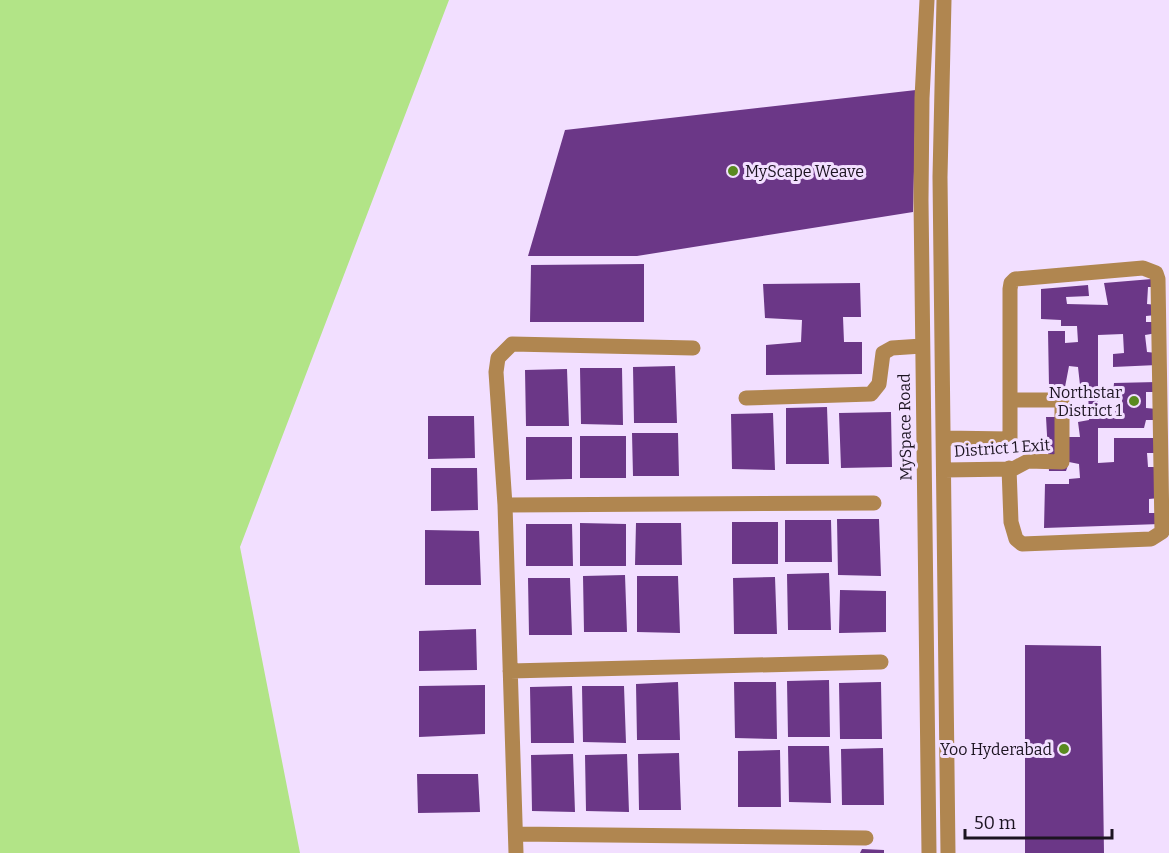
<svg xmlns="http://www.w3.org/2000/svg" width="1169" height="853" viewBox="0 0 1169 853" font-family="Bitter,serif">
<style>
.green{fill:#b2e487}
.building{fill:#6b3787}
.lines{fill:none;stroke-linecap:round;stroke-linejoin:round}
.minor{stroke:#b08650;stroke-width:15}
.poi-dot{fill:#598a20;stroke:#f2dfff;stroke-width:2}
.labels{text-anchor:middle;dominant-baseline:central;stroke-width:6;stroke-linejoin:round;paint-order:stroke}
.poi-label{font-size:16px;fill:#1c1421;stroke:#f2dfff;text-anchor:end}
.street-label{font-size:16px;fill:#1c1421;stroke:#f2dfff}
</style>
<rect width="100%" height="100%" fill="#f2dfff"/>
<path class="green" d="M0,0H449L240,547L300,853H0Z"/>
<path class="building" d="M916,90L913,212L637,256H528L565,130Z
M644,264V322H530L531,265Z
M1152,279L1153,287H1148L1147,304L1156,305V315L1146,316V322H1157V333L1145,335L1147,352L1157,353V365L1113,367V354L1124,353L1123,334L1098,335V418H1115V411H1122V392L1113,394L1114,383L1157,382L1156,392H1146V408L1157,409L1158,420H1146L1144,428H1098V463L1114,462V438H1160V453H1147L1148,467H1158L1159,498L1149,499V513H1160V524L1044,528L1045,484H1069V479L1080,478L1079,464L1069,462L1066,471H1049L1046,417H1064L1066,437H1080L1078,422L1089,420L1088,385H1080L1078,367L1069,366L1065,387L1049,386L1048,331H1065V343L1078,342L1077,326H1061V320L1041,319V289L1088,285L1089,296L1066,297L1067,304L1108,305L1104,283Z
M860,283L861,317H843L844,342H862V374L766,375V345L801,342L802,320L765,318L763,284Z
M675,366L677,423H634L633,367Z
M580,368H622L623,425L581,424Z
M567,369L569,426H526L525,370Z
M827,407L829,464H786V408Z
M891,412L892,467L841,468L839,413Z
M773,413L775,470L732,469L731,414Z
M428,416H474L475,458L428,459Z
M632,433H678L679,476H633Z
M580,436H626V478H580Z
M526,437H572V479L526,480Z
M431,468H477L478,510L431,511Z
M837,519H879L881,576L838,575Z
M785,520H831L832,562H785Z
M732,522H778V564H732Z
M580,523L626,524V566H580Z
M636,523H681L682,565H635Z
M526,524H572L573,566H526Z
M425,530L479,531L481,585H425Z
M829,573L831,630H788L787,574Z
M625,575L627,632H584L583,576Z
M637,576H678L680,633L637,632Z
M775,577L777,634H734L733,578Z
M528,578H570L572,635H529Z
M840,590L886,591V632L839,633Z
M476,629L477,670L419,671V631Z
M1025,645L1101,646L1104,853H1025Z
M829,680L830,737H788L787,681Z
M678,682L680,740H637L636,684Z
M734,682H776L777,739L735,738Z
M881,682L882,739H840L839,683Z
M485,685V734L419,737V686Z
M572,686L574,743H531L530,687Z
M582,686H624L626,743L583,742Z
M788,746H829L831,803L789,802Z
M883,748L884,805H842L841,749Z
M780,750L781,807H738V751Z
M679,753L681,810H639L638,754Z
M573,754L575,812L532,811L531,755Z
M627,754L629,812L586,811L585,755Z
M417,774H478L480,812L418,813Z
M862,849L884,850V853H860Z"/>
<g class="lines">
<path class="minor" d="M927,0L922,98L921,200L929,853
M944,0L940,177L948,853
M746,398L871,394L879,384L883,353L892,348L922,346
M944,438L1010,439V400H1062V462L1028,461L1013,469L944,470
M1009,468L1011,522L1016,539L1022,544L1151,539L1162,532L1158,279L1156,273L1143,268L1015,279L1011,283L1010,289V400
M505,505L874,503
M510,671L881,662
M516,834L866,838
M516,853L505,505L496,372L498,358L512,344L693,348"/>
</g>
<g class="poi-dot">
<circle cx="733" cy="171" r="6"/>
<circle cx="1134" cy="401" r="6"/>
<circle cx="1064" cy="749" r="6"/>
</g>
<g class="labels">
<g class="poi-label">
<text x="745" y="171" text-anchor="start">MyScape Weave</text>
<text x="1122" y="392">Northstar<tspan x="1122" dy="18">District 1</tspan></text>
<text x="1052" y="749">Yoo Hyderabad</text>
</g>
<g class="street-label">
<text transform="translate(905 427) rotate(-91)">MySpace Road</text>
<text transform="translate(1002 448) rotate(-4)">District 1 Exit</text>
</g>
</g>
<path d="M965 829v9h147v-9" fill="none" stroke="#1c1421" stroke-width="3"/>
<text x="974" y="829" font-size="18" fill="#1c1421" stroke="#f2dfff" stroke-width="4.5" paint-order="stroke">50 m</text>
</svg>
